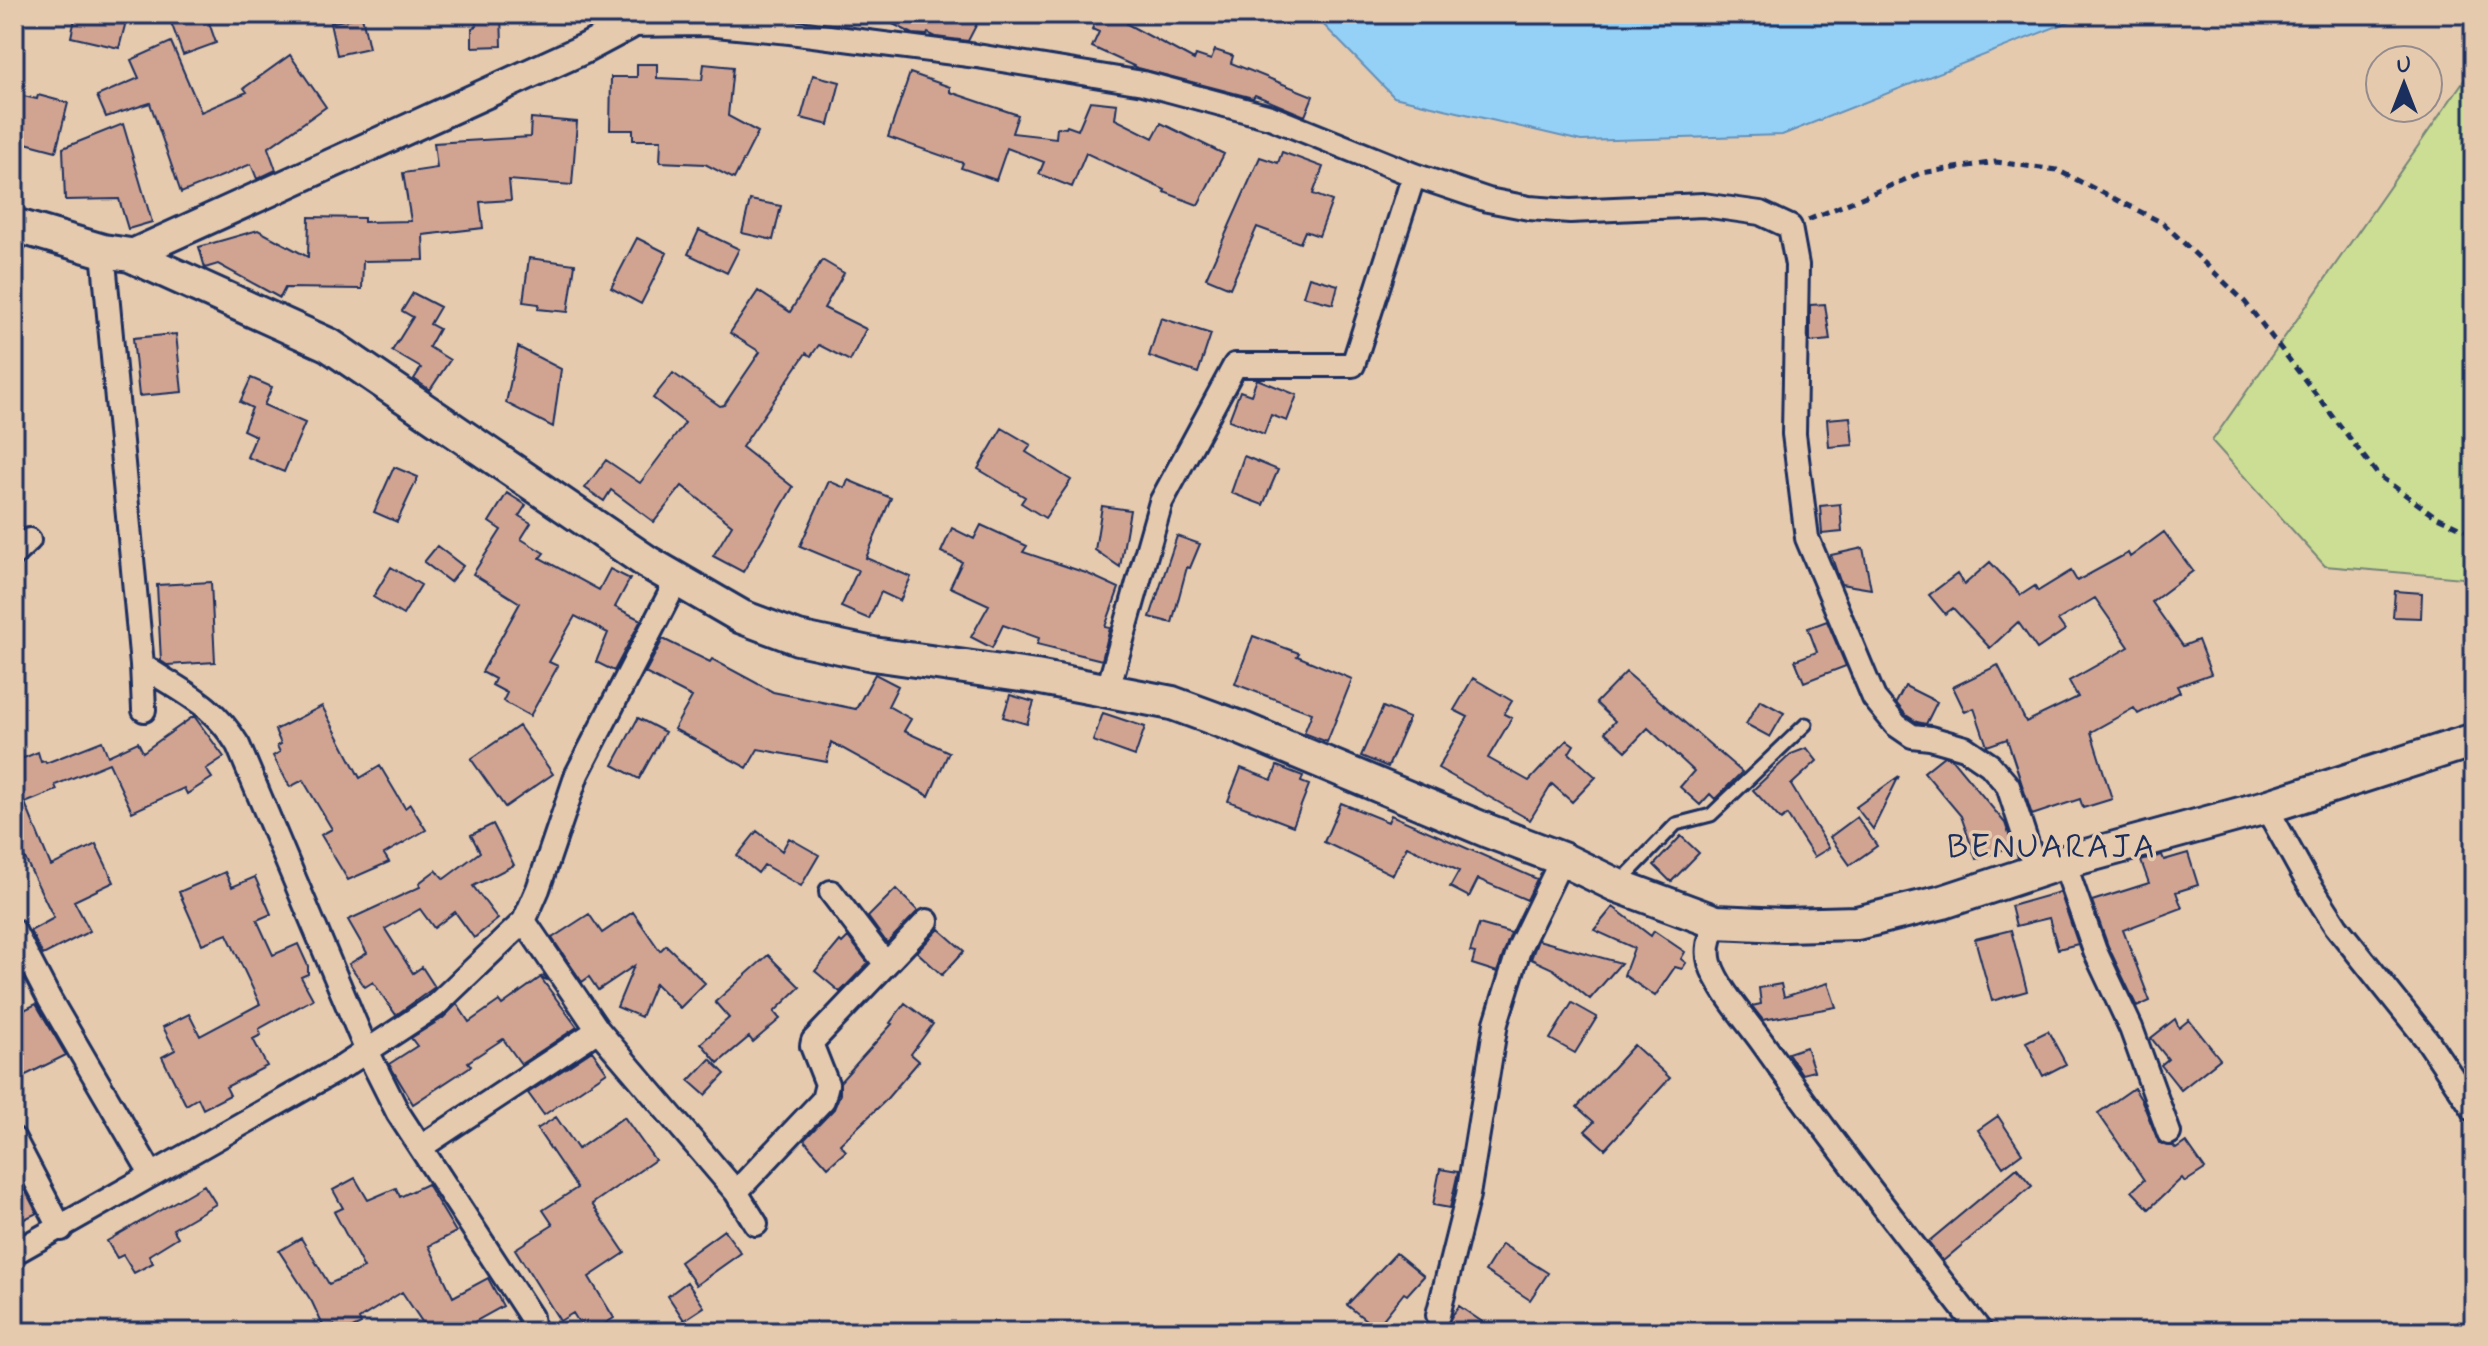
<svg xmlns="http://www.w3.org/2000/svg" width="2488" height="1346" viewBox="0 0 2488 1346" font-family="Mynerve,sans-serif">
<style>
.green{fill:#ccde93;stroke:#748678;stroke-width:2}
.water{fill:#95d1f6;stroke:#6490b9;stroke-width:2}
.building{fill:#d1a492;stroke:#1b2f5e;stroke-width:2}
.lines{fill:none;stroke-linecap:round;stroke-linejoin:round}
.service-casing{stroke:#1b2f5e;stroke-width:17}
.minor-casing{stroke:#1b2f5e;stroke-width:28}
.tertiary-casing{stroke:#1b2f5e;stroke-width:34}
.secondary-casing{stroke:#1b2f5e;stroke-width:38}
.path{stroke:#1b2f5e;stroke-width:5;stroke-dasharray:8 6;stroke-linecap:butt}
.service{stroke:#e6caae;stroke-width:11}
.minor{stroke:#e6caae;stroke-width:22}
.tertiary{stroke:#e6caae;stroke-width:28}
.secondary{stroke:#e6caae;stroke-width:32}
.labels{text-anchor:middle;dominant-baseline:central;stroke-width:7;stroke-linejoin:round;paint-order:stroke}
.quarter-label{font-size:34px;letter-spacing:2px;fill:#1b2f5e;stroke:#e6caae}
</style>
<rect width="100%" height="100%" fill="#e6caae"/>
<filter id="ink" filterUnits="userSpaceOnUse"><feTurbulence type="fractalNoise" baseFrequency=".0125" numOctaves="2"/><feDisplacementMap in="SourceGraphic" scale="16" xChannelSelector="R" yChannelSelector="G"/><feConvolveMatrix kernelMatrix="1 2 1 2 8 2 1 2 1" color-interpolation-filters="sRGB"/></filter>
<g filter="url(#ink)">
<path class="green" d="M2474,66V579L2325,566L2212,441Z"/>
<path class="water" d="M1313,14H2088L1782,135L1581,141L1394,97Z"/>
<path class="building" d="M76,14H128L119,48L71,37Z
M168,14H206L216,43L183,55Z
M472,14H501L502,46L472,47V28L477,26Z
M873,14H982L968,41L936,37L928,33L927,35L913,34Z
M1099,14H1132L1127,24L1194,60L1196,55L1211,60L1215,50L1233,56L1231,63L1313,96L1305,116L1255,95L1253,98L1138,68L1092,47L1099,32L1092,29Z
M362,16L369,48L337,55L330,23Z
M171,42L201,112L247,92L244,88L290,55L326,107L268,148L276,170L257,179L251,164L181,193L150,103L106,117L97,96L139,78L131,60Z
M637,64H657V78L702,80L704,64L733,67L728,116L758,132L734,179L705,164L660,162L661,140H633V130H610L611,77H637Z
M910,73L950,87V92L1018,115L1012,133L1056,138L1057,127L1066,128L1067,126L1078,130L1090,101L1117,104L1115,119L1153,138L1161,123L1224,154L1198,205L1164,192L1165,190L1086,153L1072,187L1039,174L1044,162L1007,148L996,180L961,168L963,163L888,137Z
M813,75L840,82L829,125L801,118Z
M14,94L37,99L38,95L68,103L56,151L14,140Z
M531,118L577,122L572,185L509,180L511,200L480,202L483,228L423,235L424,260L363,261L362,289L285,288L280,298L218,264L205,268L199,247L258,230L308,257L309,217L364,218V222L411,221L403,173L437,168L434,143L530,137Z
M123,124L152,222L128,229L119,199L65,200L63,148Z
M1282,152L1323,167L1313,194L1332,201L1319,236L1305,231L1300,243L1257,227L1230,288L1206,278L1260,157L1278,163Z
M750,200L781,206L773,240L742,233Z
M699,230L739,249L727,273L688,254Z
M637,238L667,253L641,304L611,288Z
M529,258L575,264L568,312L538,309L539,304L523,302Z
M822,260L844,273L824,308L866,329L850,361L819,345L811,356L806,353L742,447L793,487L743,572L713,556L732,525L682,486L654,522L611,490L604,501L585,488L606,460L640,483L685,423L653,398L673,373L720,406L724,405L760,352L730,333L758,291L790,312Z
M1309,277L1338,285L1333,304L1303,296Z
M413,293L440,307L430,324L439,329L429,347L450,360L430,390L414,379L421,368L392,351L413,317L402,311Z
M1825,304L1830,340L1810,342V305Z
M1161,318L1211,334L1198,373L1149,356Z
M176,334L182,392L139,396L133,338Z
M518,347L561,369L553,427L506,403Z
M251,378L272,387L264,405L305,423L284,472L247,457L256,436L243,430L252,408L240,402Z
M1257,379L1297,395L1287,421L1271,415L1264,434L1229,420L1240,391L1251,395Z
M1850,417L1853,445L1829,447L1827,419Z
M1002,428L1031,445L1026,452L1071,480L1045,518L1021,503L1025,497L978,469Z
M1244,456L1278,470L1263,505L1231,493Z
M394,467L418,477L397,522L374,512Z
M848,480L891,498L866,558L911,577L900,601L881,592L869,619L841,607L858,570L800,546L829,481L845,488Z
M507,493L526,505L519,516L531,523L521,539L544,553L540,558L599,590L610,569L630,579L615,607L641,620L614,671L596,662L608,633L575,616L549,662L558,666L530,716L503,701L507,693L492,685L495,679L482,672L520,603L473,574L501,530L489,522Z
M1840,504L1842,532L1822,534L1820,506Z
M1102,506L1130,510L1120,567L1095,550Z
M981,525L1027,546L1023,552L1086,573L1119,588L1105,627L1110,628L1102,660L1037,644L1039,638L1003,625L992,648L971,637L989,605L950,587L962,562L941,552L952,528L974,539Z
M2164,532L2193,571L2152,602L2183,646L2198,640L2211,674L2177,686L2180,692L2138,714L2134,708L2091,732L2112,799L2083,808L2080,799L2032,815L2007,739L1987,746L1974,708L1965,712L1953,687L1998,665L2026,722L2078,697L2069,681L2129,647L2095,598L2058,620L2065,630L2037,649L2018,622L1990,648L1953,608L1945,614L1929,595L1957,574L1964,585L1990,562L2021,595L2035,586L2038,591L2071,571L2077,581L2128,553L2130,557Z
M1177,536L1200,544L1190,568L1187,567L1172,623L1150,617Z
M437,546L463,566L450,582L424,562Z
M1863,548L1871,589L1841,584L1831,555Z
M391,567L421,585L403,615L373,597Z
M211,582L215,662L167,665L161,661L157,585Z
M2395,591L2422,593L2421,618L2393,617Z
M1827,621L1846,666L1804,682L1795,660L1817,652L1808,628Z
M1253,636L1299,653L1297,656L1352,679L1327,742L1304,733L1312,713L1235,684Z
M663,639L710,662L712,659L773,692L856,709L875,674L898,686L888,706L911,719L904,731L949,752L929,796L831,742L827,762L758,749L747,768L674,729L692,697L645,673Z
M1626,672L1742,772L1715,799L1710,794L1700,805L1680,787L1694,771L1648,728L1626,751L1605,732L1615,721L1596,703Z
M1473,678L1512,701L1504,714L1512,718L1488,758L1529,781L1567,740L1574,745L1569,753L1596,777L1572,802L1552,784L1530,820L1438,768L1468,717L1454,710Z
M1905,686L1937,702L1926,724L1917,722L1906,715L1896,703Z
M1010,695L1034,702L1027,724L1003,717Z
M1760,700L1784,713L1770,737L1746,724Z
M322,706L360,778L380,766L405,808L410,804L426,830L384,854L389,862L348,880L321,835L332,829L303,780L290,787L273,756L280,752L277,746L281,744L275,730Z
M1383,707L1409,718L1388,767L1361,756Z
M1103,713L1145,727L1135,756L1093,741Z
M194,716L224,757L206,769L212,778L187,794L184,788L132,812L109,763L55,785L57,790L25,803L51,866L96,844L114,882L74,901L90,931L43,955L30,931L54,918L20,848L14,850V773L20,771L16,761L38,752L41,762L45,761L46,763L102,741L108,756L138,742L143,752Z
M638,718L665,732L639,779L613,765Z
M519,726L553,774L505,807L471,759Z
M1807,748L1817,761L1791,785L1829,848L1814,857L1787,815L1781,820L1753,790L1791,754Z
M1944,756L1952,759L2005,823L2013,846L1976,859L1961,816L1924,772Z
M1277,766L1303,776L1301,782L1309,785L1293,826L1228,801L1241,768L1272,780Z
M1899,776L1873,829L1856,807Z
M1341,803L1388,822L1391,815L1537,879L1527,900L1478,879L1469,897L1450,887L1459,871L1407,846L1393,875L1324,842Z
M1857,817L1877,846L1850,865L1830,837Z
M493,824L514,865L473,886L498,919L474,938L455,912L434,928L420,909L385,929L413,973L422,967L435,987L396,1015L373,982L365,987L349,964L367,953L348,920L420,887L419,883L436,870L444,879L480,852L471,835Z
M757,831L782,851L789,838L819,855L801,886L764,865L758,873L737,856Z
M1681,836L1699,853L1671,882L1654,865Z
M2188,853L2198,885L2176,892L2182,908L2123,930L2150,1001L2137,1007L2108,946L2092,901L2149,883L2141,861L2162,855L2164,860Z
M225,872L232,887L255,877L271,914L257,920L273,955L298,944L308,966V974L301,977L313,999L259,1029L261,1035L253,1039L267,1066L226,1087L230,1095L203,1109L198,1098L186,1105L162,1057L175,1050L163,1027L189,1014L200,1036L260,1004L227,934L202,944L179,892Z
M896,889L918,911L887,943L868,917Z
M2060,892L2078,944L2058,949L2049,918L2016,926L2011,906Z
M1613,907L1651,936L1654,931L1685,952L1681,959L1686,963L1682,969L1675,967L1655,996L1624,975L1634,948L1594,930Z
M633,912L660,951L666,945L705,983L680,1008L655,983L641,1017L617,1007L634,966L598,990L589,977L582,982L552,938L589,914L602,933Z
M1479,924L1511,933L1497,972L1472,964L1475,953L1470,952Z
M939,929L964,951L942,975L917,952Z
M2011,930L2027,991L1992,1001L1975,939Z
M848,937L868,963L840,992L815,971L840,941L842,943Z
M1538,940L1621,963L1590,999L1553,969L1531,959Z
M768,955L800,987L774,1012L780,1019L753,1042L749,1037L718,1063L701,1043L729,1018L715,1002Z
M544,975L547,980L541,978L577,1027L521,1064L503,1039L468,1062L471,1066L413,1104L389,1064L417,1046L411,1038L443,1018L457,1004L469,1022L499,1001L502,1005Z
M1828,983L1836,1007L1763,1020L1752,1006L1761,1004L1759,988L1781,984L1784,997Z
M905,1003L933,1024L911,1054L919,1061L884,1102L840,1144L846,1151L828,1167L804,1140L834,1109L840,1094V1082L892,1024L890,1023Z
M1572,1003L1597,1017L1575,1053L1550,1039Z
M36,1004L66,1055L14,1081V1015Z
M2175,1019L2179,1028L2189,1020L2220,1059L2181,1090L2161,1065L2168,1059L2151,1038Z
M2048,1031L2066,1064L2043,1076L2026,1042Z
M1634,1045L1670,1078L1605,1149L1585,1131L1594,1122L1577,1107Z
M1806,1047L1814,1071L1802,1074L1788,1053Z
M592,1051L607,1072L544,1115L528,1093Z
M710,1059L725,1074L705,1095L689,1081Z
M2134,1088L2142,1101L2159,1143L2173,1146L2176,1149L2186,1142L2205,1169L2185,1182L2182,1178L2149,1209L2132,1191L2144,1180L2098,1113Z
M1998,1116L2022,1153L2003,1167L1978,1130Z
M556,1117L578,1149L624,1117L655,1160L592,1204L625,1253L589,1277L614,1318L591,1332H585L573,1313L560,1321L515,1249L553,1225L543,1210L577,1188L537,1129Z
M2017,1168L2032,1186L1943,1261L1928,1242Z
M14,1169L37,1213L14,1224Z
M1440,1169L1458,1172L1450,1208L1433,1205Z
M355,1178L368,1200L396,1188L400,1197L427,1184L456,1232L429,1246L453,1297L488,1278L503,1306L456,1332H429L402,1292L359,1319L361,1324L344,1332H337L334,1325L325,1330L312,1302L279,1251L301,1238L329,1284L364,1268L334,1212L343,1208L333,1190Z
M204,1185L216,1204L173,1229L178,1237L149,1255L153,1263L134,1273L123,1255L117,1258L107,1241Z
M724,1230L741,1253L696,1285L680,1262Z
M1502,1244L1548,1273L1530,1300L1485,1271Z
M1396,1253L1424,1276L1407,1295L1404,1293L1376,1328L1347,1305Z
M687,1282L704,1307L684,1320L668,1296Z
M1459,1306L1497,1332H1441Z"/>
<g class="lines">
<g class="service-casing">
<path id="service" d="M1620,882L1676,824L1711,815L1806,724"/>
</g>
<g class="minor-casing">
<path id="minor" d="M629,25L705,24L790,32L977,56L1143,83L1270,117L1414,175L1488,200L1529,208L1570,211L1703,205L1760,213L1790,227L1797,265L1794,434L1807,538L1874,698L1896,725L1912,736L1930,738L1965,748L1990,765L2008,786L2036,871
M103,251L142,665C182,693 211,701 238,745L366,1049L398,1113L531,1317L532,1325L527,1332
M14,554L29,540
M142,665L144,710
M1108,689L1161,502L1235,365H1353L1414,175
M2266,807L2306,879L2336,926L2428,1041L2474,1110
M2064,862L2095,951L2131,1028L2169,1133
M831,892L885,963
M524,921L598,1030L736,1192L756,1224
M1716,922C1711,936 1706,948 1710,963C1718,989 1748,1022 1764,1045C1833,1143 1907,1237 1981,1332
M14,931L50,1000L152,1175
M14,1139L61,1229
M421,1147L598,1030
M736,1192L823,1100L827,1084L812,1046L813,1041L927,921
M14,1253L344,1066L435,1006L524,921L538,889L577,774L677,580
M1438,1315L1468,1195L1496,1023L1520,946L1562,859"/>
</g>
<g class="tertiary-casing">
<path id="tertiary" d="M130,255L584,49L629,25L627,14"/>
</g>
<g class="secondary-casing">
<path id="secondary" d="M14,225L103,251L130,255L329,345L647,562L742,617L798,638L873,654L1036,677L1172,703L1243,729L1488,831L1562,859L1616,885L1716,922L1784,925L1857,923L1943,902L2064,862L2266,807L2474,740"/>
</g>
<path class="path" d="M1808,220L1921,173L1996,162L2057,170L2163,223L2245,302L2378,475L2435,516L2474,534"/>
<use href="#service" class="service"/>
<use href="#minor" class="minor"/>
<use href="#tertiary" class="tertiary"/>
<use href="#secondary" class="secondary"/>
</g>
</g>
<g class="labels">
<g class="quarter-label">
<text x="2052" y="847">BENUARAJA</text>
</g>
</g>
<rect width="2488" height="1346" fill="none" stroke="#e6caae" stroke-width="48"/>
<rect x="24" y="24" width="2440" height="1298" fill="none" stroke="#1b2f5e" stroke-width="3" filter="url(#ink)"/>
<g transform="translate(2404 84)"><circle r="38" fill="#e6caae" stroke="#958c8e" stroke-width="2"/>
<path d="M0-6L14 30L0 20L-14 30Z" fill="#1b2f5e"/>
<text y="-12" font-size="22" font-weight="bold" text-anchor="middle" fill="#1b2f5e">U</text>
</g>
</svg>
